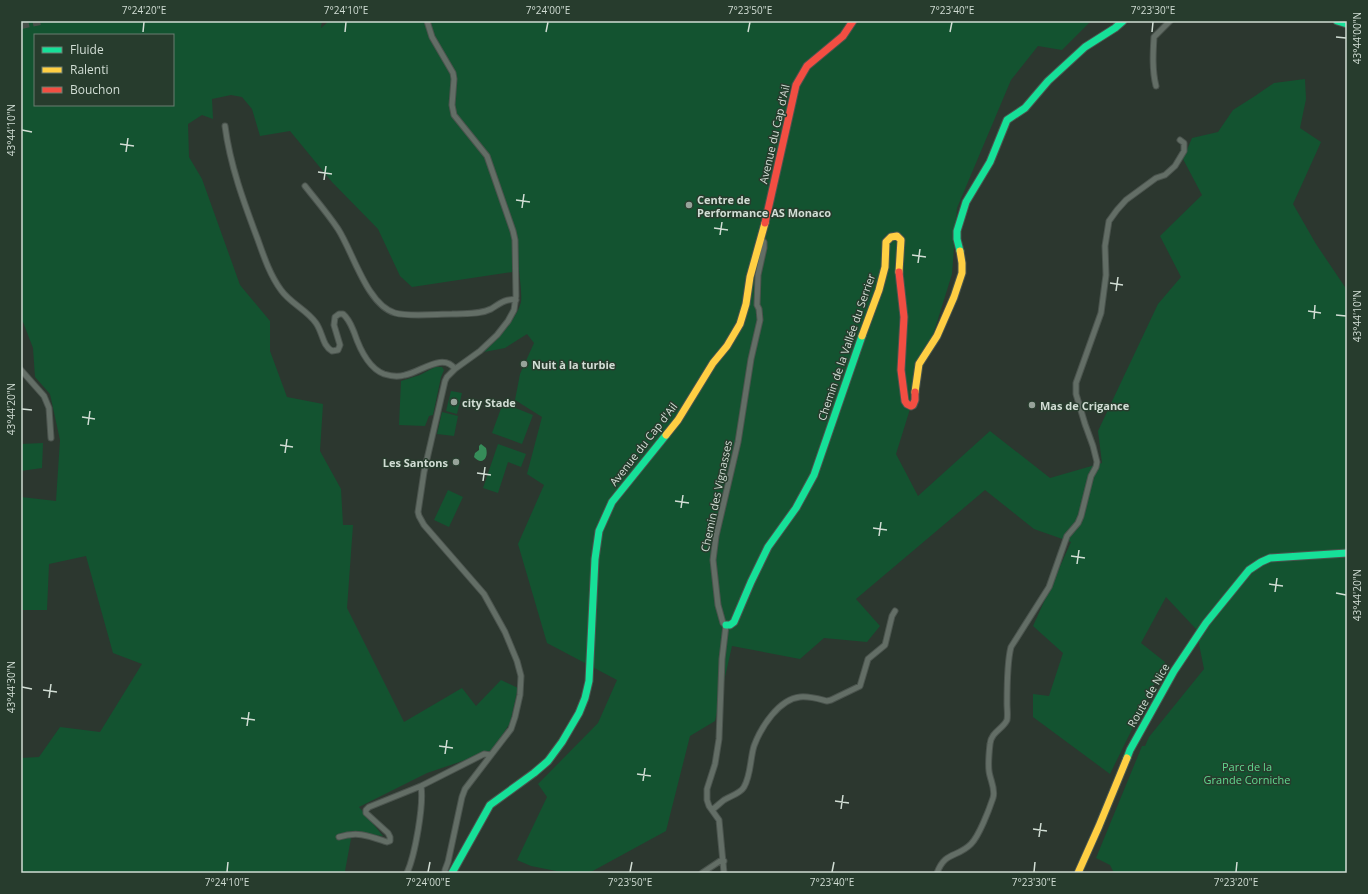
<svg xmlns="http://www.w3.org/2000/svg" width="1368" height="894" viewBox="0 0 1368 894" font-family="'Open Sans',sans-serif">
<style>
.green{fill:#135330;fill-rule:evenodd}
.water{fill:#368c59}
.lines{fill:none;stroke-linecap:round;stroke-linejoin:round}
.primary-tunnel{stroke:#455048;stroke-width:8;stroke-dasharray:8 4;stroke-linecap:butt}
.street-casing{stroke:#4b544e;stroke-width:7}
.fast-casing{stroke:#4b544e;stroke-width:9}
.slow-casing{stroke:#4b544e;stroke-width:9}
.jam-casing{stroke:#4b544e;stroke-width:9}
.street{stroke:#636e66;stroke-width:5}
.fast{stroke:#16e098;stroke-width:7}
.slow{stroke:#ffcf43;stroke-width:7}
.jam{stroke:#f24e42;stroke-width:7}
.ticks{fill:none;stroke:#d1ddd4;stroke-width:1.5}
.poi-dot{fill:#97a39a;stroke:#273c2d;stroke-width:1.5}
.labels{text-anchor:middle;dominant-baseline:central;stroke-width:3;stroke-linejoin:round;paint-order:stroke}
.street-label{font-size:11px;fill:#d1ddd4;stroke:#273c2d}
.poi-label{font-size:11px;font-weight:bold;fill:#d1ddd4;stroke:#273c2d;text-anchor:start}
.park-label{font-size:11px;fill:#61da90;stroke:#273c2d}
.neatline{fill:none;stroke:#d1ddd4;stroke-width:1.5}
.ticks-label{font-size:10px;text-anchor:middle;fill:#d1ddd4}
</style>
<rect width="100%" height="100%" fill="#2c372f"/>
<path class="green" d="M21,21H322L321,28L329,21H1091L1062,50L1038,46L1011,80L957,208L952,274L896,454L918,496L990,431L1050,478L1102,463L1098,431L1158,304L1181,277L1160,236L1202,195L1183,159L1192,138L1218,132L1233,110L1255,96L1274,83L1305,79L1306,99L1300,128L1321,142L1293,204L1316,244L1347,290V873H1114L1110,865L1096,858L1142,746H1145L1149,737L1204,669L1196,629L1166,597L1141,643L1165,662L1110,774L1033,717V694L1049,696L1063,653L1033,626L1071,542L1034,529L985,490L856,599L880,626L867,642L824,638L800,659L732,646L715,721L690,736L666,831L589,873H566L531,866L517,860L547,797L538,784L598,723L617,680L547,643L518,544L544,485L527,474L542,417L515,400L520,374L534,343L527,334L505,348L484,352C496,340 517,319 521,302C522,294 520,280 519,271L412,287L400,276L378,229L332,182L290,131L260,136L252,109L242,97L231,95L212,99L213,119L202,115L188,124L189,157L202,179L240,285L270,321V351L287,397L323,404L320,451L341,489L343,525H353L347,608L404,722L462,688L476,706L501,680L518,688L510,723L492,751L427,773L359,807L383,836L352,833L345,871L347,873H21V758L39,757L60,727L100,732L142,664L113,653L86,556L49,564L47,610H21V497L56,501L60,440L50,394L35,377L33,348L23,322H21ZM35,35H173V105H35Z
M435,367H442L444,370L441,377L433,415L429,416L425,426L399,425L401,381L420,375Z
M451,391L462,393L457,414L446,411Z
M503,403L533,415L522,444L492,433Z
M442,412L458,416L454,436L437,434Z
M43,443L42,468L21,471V444Z
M498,444L526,454L521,467L508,462L498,493L483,488Z
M448,490L463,497L449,527L434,520Z"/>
<path class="water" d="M481,444L486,448C489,458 482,466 474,457L475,453L479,450V446Z"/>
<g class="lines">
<path class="primary-tunnel" d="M21,25L40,21"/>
<g class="street-casing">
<path id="street" d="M427,21L432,37L453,73L454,79L452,105L454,115L487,156L513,231L515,240L516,296L514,310L508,321L497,335L480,351L455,369L447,377L445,381L424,472L418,512L419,516L424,525L484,594L505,632L517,661L521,676L520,695L515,717L511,729L465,789L462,797L448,862L445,870V873
M1156,86C1152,70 1153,53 1154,37L1170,21
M225,126C230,165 244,203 258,240C264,257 270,275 281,290C290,303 307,310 316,323C323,333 322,345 332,351L338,350L340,345L334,325L335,317L339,314H343C349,319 351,325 354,332C359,347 368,368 384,374C390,376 399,377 405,375C421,372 443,352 455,369
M305,186C316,200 328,214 338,229C353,252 367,305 395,313C409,317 437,314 452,314C465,313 479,315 491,309C499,304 506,298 516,300
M21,370L44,396L49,408L51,438
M712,810C716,807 720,803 724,800C730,796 740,794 744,787C751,775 750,759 754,746C761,727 779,699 800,697C809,696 819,699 827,701L831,700L860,686L868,659L885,645L892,616L895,611
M339,837C358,831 369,836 387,842L390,841V837L388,833L366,813V810L369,807L421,786L484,754L491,755
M407,873C415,855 424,805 421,786
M702,873L720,861H724
M724,873L719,820L709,806L707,800V789L715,764L719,739L722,659L726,625L723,623L718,605L713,560L716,536L738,442L751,359L760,320L759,309L757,305L758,275L764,248V242L761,239
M937,873C945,851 957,858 971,844C979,836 989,810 993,798C996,789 990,780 989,771C988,763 989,753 990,744C991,732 1003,729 1007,720C1008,715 1007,709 1007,704C1007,688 1007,662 1011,647L1049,587L1067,536L1078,523L1081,516L1091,476L1096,467L1097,462L1093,446L1085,424L1076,394V383L1101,313L1106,275L1105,246L1109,221L1117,210L1126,200L1156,178L1165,175L1175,166L1184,151V143L1180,140"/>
</g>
<g class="fast-casing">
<path id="fast" d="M1337,21L1347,24
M960,251L957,239V231L966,202L990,162L1007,120L1025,108L1048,81L1085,47L1115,28L1123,21
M726,625H730L734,622L751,582L768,547L796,508L814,475L862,336
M1127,758L1130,750L1174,671L1206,623L1249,570L1261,562L1270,558L1347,553
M452,873L490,805L534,773L548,761L562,742L579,713L585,698L589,681L595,559L599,531L612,502L666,435"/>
</g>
<g class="slow-casing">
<path id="slow" d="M862,336L879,290L885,267L886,242L891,237L897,236L901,240L899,272
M915,392L919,364L937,336L954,297L962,273V263L960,251
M666,435L678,420L713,363L727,346L740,324L746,304L750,277L765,223
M1078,873L1099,826L1127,758"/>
</g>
<g class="jam-casing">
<path id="jam" d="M765,223L796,85L807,66L843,36L853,21
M899,272L904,317L901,370L905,401L907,404L911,406L913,405L915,400V392"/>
</g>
<use href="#street" class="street"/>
<use href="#fast" class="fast"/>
<use href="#slow" class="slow"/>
<use href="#jam" class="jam"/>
</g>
<path class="ticks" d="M143,32L144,22M345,32L346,22M546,32L548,22M748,32L750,22M950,32L952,22M1152,32L1153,22M1336,37L1346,38M22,130L32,132M120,144L134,146M126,152L128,138M318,172L332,174M324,180L326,166M516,200L530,202M522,208L524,194M714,228L728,230M720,235L722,222M912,255L926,257M918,263L920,249M1110,283L1123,285M1116,291L1118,277M1308,311L1321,313M1336,315L1346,316M1314,319L1315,305M22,409L32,410M82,417L95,419M88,425L90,411M280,445L293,447M285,453L287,439M477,473L491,475M483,481L485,467M675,501L689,503M681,508L683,495M873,528L887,530M879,536L881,522M1071,556L1085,558M1077,564L1079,550M1269,584L1283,586M1275,592L1277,578M1336,593L1346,595M22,687L32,689M43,690L57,692M49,698L51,684M241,718L255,720M247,726L249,712M439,746L453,748M445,754L447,740M637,774L651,776M643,781L645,768M835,801L849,803M841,809L843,795M1033,829L1047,831M1039,837L1041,823M227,872L228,862M428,872L430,862M630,872L632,862M832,872L834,862M1034,872L1035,862M1236,872L1237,862"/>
<g class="poi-dot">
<circle cx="689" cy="205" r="4"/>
<circle cx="524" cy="364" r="4"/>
<circle cx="454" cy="402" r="4"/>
<circle cx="1032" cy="405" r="4"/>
<circle cx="456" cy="462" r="4"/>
</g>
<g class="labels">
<g class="street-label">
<text transform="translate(774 134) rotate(-77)">Avenue du Cap d'Ail</text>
<text transform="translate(846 347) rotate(-71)">Chemin de la Vallée du Serrier</text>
<text transform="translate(643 444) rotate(-52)">Avenue du Cap d'Ail</text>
<text transform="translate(716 496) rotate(-78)">Chemin des Vignasses</text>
<text transform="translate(1148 695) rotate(-60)">Route de Nice</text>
</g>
<g class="poi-label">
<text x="697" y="199">Centre de<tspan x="697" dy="13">Performance AS Monaco</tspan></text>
<text x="532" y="364">Nuit à la turbie</text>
<text x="462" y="402">city Stade</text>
<text x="1040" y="405">Mas de Crigance</text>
<text x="448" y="462" text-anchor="end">Les Santons</text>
</g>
<g class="park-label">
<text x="1247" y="766">Parc de la<tspan x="1247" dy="13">Grande Corniche</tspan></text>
</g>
</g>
<rect width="1368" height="894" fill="none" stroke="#273c2d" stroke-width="44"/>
<rect x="34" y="34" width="140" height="72" fill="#273c2d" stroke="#6b7c70"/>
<rect x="42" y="47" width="20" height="6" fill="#16e098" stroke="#6b7c70"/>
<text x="70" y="54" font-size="12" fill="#d1ddd4">Fluide</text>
<rect x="42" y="67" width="20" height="6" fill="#ffcf43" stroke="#6b7c70"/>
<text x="70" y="74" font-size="12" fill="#d1ddd4">Ralenti</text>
<rect x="42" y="87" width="20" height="6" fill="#f24e42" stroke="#6b7c70"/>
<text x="70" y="94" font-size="12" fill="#d1ddd4">Bouchon</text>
<rect x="22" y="22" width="1324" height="850" class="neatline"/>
<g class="ticks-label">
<text x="144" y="14">7°24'20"E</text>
<text x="346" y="14">7°24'10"E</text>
<text x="548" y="14">7°24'00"E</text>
<text x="750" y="14">7°23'50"E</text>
<text x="952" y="14">7°23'40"E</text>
<text x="1153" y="14">7°23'30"E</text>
<text transform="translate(1357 38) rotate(-90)" y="4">43°44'00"N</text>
<text transform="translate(11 130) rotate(-90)" y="4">43°44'10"N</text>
<text transform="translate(1357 316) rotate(-90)" y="4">43°44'10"N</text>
<text transform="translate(11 409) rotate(-90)" y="4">43°44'20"N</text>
<text transform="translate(1357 595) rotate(-90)" y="4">43°44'20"N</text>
<text transform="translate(11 687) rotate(-90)" y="4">43°44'30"N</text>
<text x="227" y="886">7°24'10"E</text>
<text x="428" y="886">7°24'00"E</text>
<text x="630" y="886">7°23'50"E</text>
<text x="832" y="886">7°23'40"E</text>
<text x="1034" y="886">7°23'30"E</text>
<text x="1236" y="886">7°23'20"E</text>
</g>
</svg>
